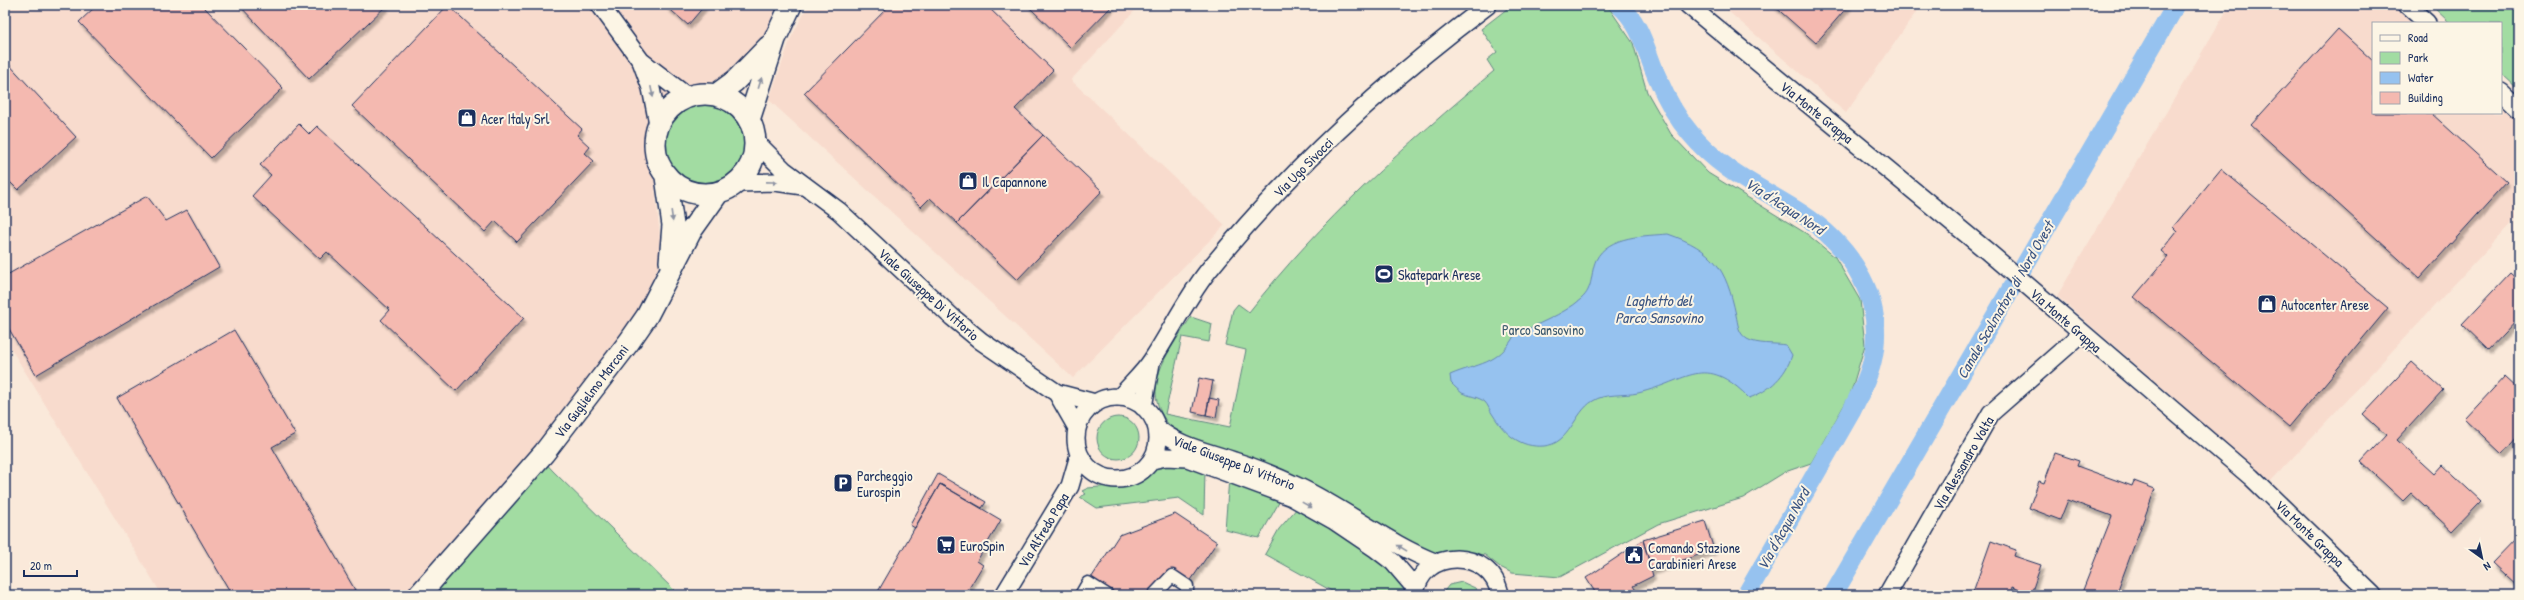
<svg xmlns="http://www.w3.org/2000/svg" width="2524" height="600" viewBox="0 0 2524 600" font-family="'Patrick Hand',sans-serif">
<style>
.built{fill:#f8dbcd}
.green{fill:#a2dca2;stroke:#5e8680}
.water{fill:#96c2ef;stroke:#6587b5}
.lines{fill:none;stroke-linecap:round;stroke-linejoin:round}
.canal{stroke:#96c2ef;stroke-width:19}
.building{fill:#f4b9b0;stroke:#1b2f5e;filter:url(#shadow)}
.pedestrian-casing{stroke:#1b2f5e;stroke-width:15}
.minor-casing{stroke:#1b2f5e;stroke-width:20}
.tertiary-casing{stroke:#1b2f5e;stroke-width:24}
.pedestrian{stroke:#fcf5e5;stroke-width:12}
.minor{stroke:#fcf5e5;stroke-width:17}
.tertiary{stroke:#fcf5e5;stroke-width:21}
.oneway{fill:#8c92a2}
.labels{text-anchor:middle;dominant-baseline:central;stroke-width:4;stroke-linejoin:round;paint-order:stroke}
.street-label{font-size:14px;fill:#1b2f5e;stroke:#fcf5e5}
.poi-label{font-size:14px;fill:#1b2f5e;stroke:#fcf5e5;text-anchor:start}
.park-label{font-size:14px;fill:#3d5a6f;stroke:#fcf5e5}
.water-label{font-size:15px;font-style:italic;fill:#3a5482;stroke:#fcf5e5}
</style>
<defs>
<filter id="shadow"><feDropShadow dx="2.5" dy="4.5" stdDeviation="1" flood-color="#0004"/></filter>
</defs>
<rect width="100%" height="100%" fill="#fae9da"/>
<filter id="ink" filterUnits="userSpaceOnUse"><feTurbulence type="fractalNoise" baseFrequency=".025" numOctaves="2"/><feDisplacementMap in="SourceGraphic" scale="8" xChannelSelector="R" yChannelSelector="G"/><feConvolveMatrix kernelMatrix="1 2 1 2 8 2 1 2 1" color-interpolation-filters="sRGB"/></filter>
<g filter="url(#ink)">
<path class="built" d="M5,5H782L768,35L714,87H696L677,95L665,105L651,126L648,147L653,168L662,258L643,302L618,346L490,501L406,595H162L5,339Z
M808,5H1140L1071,80L1225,225L1073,378L769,100L791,38Z
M1721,5H1921L1846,113Z
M2230,5H2399L2418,23H2373V113H2501V103L2519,120V215L2270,482L2057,296Z"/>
<path class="green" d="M1512,5H1607L1633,43L1647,92L1671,134L1708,173L1807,234L1835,257L1860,300L1865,345L1850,395L1811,463L1785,472L1743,498L1658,524L1560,577L1512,573L1500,567L1485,555L1462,552L1435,553L1179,436C1134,393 1164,359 1191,317L1212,324L1209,342L1182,337L1165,414L1230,427L1246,350L1225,345L1233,310L1238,304L1249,312C1320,221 1406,145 1494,71L1487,60L1497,52L1481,29Z
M2431,5H2519V90L2501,73V23H2450Z
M664 145a41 41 0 1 1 82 0a41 41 0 1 1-82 0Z
M1097 438a21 21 0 1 1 42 0a21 21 0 1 1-42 0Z
M542,459L553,471L679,595H423Z
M1178,464L1205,470L1204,515L1179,498L1097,508L1080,497L1086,494L1082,491L1088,488L1133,484L1161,466Z
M1229,478L1281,499L1259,538L1225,530Z
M1298,507C1328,526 1397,561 1408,595H1339L1265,554L1279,529Z
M1462,582L1475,588L1480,595H1441L1449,585Z"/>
<path class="water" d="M1668,234C1714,250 1726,268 1736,315C1738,324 1738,333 1747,339C1757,345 1774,343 1786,345L1792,355C1786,375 1770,391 1749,398C1704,352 1689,381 1638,393C1624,396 1605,393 1593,401C1574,412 1570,444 1544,446C1520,448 1505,434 1493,415C1490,411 1488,405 1485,402C1479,397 1469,396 1462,393C1458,390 1454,386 1451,383L1450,375C1478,363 1498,365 1514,336C1536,324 1563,315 1581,299C1594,288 1590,273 1596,260C1608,235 1646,236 1668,234Z"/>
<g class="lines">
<path class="canal" d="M1619,5C1642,24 1646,53 1658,79C1666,98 1676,117 1690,133C1722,172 1762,188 1802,214C1852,247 1887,301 1872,362C1868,379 1859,396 1851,412L1746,595
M1833,595L2176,5"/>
</g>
<path class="building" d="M97,5H202L283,88L211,158L79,22Z
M239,5H387L309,79Z
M448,5L582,129L577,135L590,147L585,153L594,161L517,242L495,221L485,232L352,106Z
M665,5H705L688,25Z
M890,5H986L1053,70L1015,109L1043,135L957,223L930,198L921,207L804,93Z
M1027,5H1113L1071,48Z
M1773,5H1849L1816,43Z
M2338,29L2373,61V113H2431L2507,182L2420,278L2251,125Z
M5,60L76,137L18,190L5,177Z
M299,124L309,134L317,126L524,318L456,391L381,320L390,310L327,252L320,259L252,196L271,175L260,165Z
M1043,135L1102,191L1017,280L957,223Z
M2221,169L2388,308L2289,427L2134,297L2168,257L2161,251L2177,231L2173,227Z
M147,196L166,221L187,210L219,267L36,375L5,322V276Z
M2510,273L2519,281V318L2489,350L2462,324Z
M234,330L295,434L272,447L355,590L346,595H232L117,398Z
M2412,362L2443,390L2397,440L2434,474L2442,465L2481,501L2452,531L2411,493L2403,501L2361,462L2386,435L2363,414Z
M2505,376L2519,389V435L2502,454L2465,419Z
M1199,378L1213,381L1206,415L1192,412Z
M1209,398L1219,400L1216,417L1206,415Z
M2055,453L2079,461L2077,466L2132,486L2134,481L2155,489L2116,595H2081L2112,516L2068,500L2060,520L2029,508L2039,481L2044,483Z
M938,474L986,502L982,508L940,484L915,528L910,525Z
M940,484L1001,520L977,561L983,565L965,595H876Z
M1175,514L1217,542L1187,586L1172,576L1154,595H1107L1088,583L1119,535Z
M1705,521L1714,550L1652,570L1643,540Z
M2519,535V588L2492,563Z
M1643,540L1653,576L1633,586L1639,595H1597L1586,578Z
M1991,541L2016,550L2014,556L2041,565L2031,594L2012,587L2010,595H1972Z"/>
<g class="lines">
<g class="pedestrian-casing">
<path id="pedestrian" d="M1081,595L1088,583L1107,595
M1154,595L1172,576L1187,586V595"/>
</g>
<g class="minor-casing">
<path id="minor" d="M600,5L641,61L651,88L658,124
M1688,5L1987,251L2251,477L2373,595
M2407,5L2427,23
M641,61L688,97
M2501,92L2519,109
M755,141L784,170L839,211L952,317L981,341L1057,393L1095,403
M738,183L775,182L803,186
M1057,393L1077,428
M1120,397C1130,385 1143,374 1152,360C1171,331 1186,299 1208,271C1289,171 1385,82 1488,5
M1076 438a41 41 0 1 1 82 0a41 41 0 1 1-82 0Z
M1143,407L1151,363
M1157,428C1180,447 1206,451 1234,461C1257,468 1278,477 1299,487C1347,510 1388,544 1437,563
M1152,460L1166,457L1187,458L1292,497L1333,520L1376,549L1393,562L1416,589
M1004,595L1070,486L1079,455
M1415,595C1420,547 1492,547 1500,595
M1887,595L1991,413L2081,334"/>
</g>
<g class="tertiary-casing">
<path id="tertiary" d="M655 144a50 50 0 1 1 100 0a50 50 0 1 1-100 0Z
M716,95L735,81L768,47
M749,120L775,39L791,5
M666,177L673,225L670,262
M419,595L544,453L629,342L647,316L691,231L718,193"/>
</g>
<use href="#pedestrian" class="pedestrian"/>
<use href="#minor" class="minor"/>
<use href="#tertiary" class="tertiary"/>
</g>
<defs><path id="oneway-solid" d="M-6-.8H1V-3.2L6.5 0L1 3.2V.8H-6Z"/></defs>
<g class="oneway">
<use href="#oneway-solid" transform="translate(760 83) rotate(-73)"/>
<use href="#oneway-solid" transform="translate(652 92) rotate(78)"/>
<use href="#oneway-solid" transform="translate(772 182) rotate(1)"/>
<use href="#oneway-solid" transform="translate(672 216) rotate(82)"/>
<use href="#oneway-solid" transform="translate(1307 505) rotate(29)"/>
<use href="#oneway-solid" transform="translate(1402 548) rotate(-149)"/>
</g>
</g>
<defs>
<g id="shop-square" transform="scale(1)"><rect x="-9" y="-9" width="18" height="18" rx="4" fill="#1b2f5e" stroke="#fcf5e5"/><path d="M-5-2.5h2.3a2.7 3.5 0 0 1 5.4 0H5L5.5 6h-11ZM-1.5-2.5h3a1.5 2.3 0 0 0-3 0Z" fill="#fff"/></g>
<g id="stadium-square" transform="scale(1)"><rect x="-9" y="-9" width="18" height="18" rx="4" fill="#1b2f5e" stroke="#fcf5e5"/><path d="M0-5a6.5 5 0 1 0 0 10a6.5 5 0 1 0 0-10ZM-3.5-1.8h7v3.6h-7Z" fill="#fff"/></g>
<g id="parking-square" transform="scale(1)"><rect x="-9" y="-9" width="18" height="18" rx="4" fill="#1b2f5e" stroke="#fcf5e5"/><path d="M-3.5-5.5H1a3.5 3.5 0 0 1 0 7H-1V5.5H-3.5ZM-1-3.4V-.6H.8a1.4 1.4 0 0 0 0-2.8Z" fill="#fff"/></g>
<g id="supermarket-square" transform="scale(1)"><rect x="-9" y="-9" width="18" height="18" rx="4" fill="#1b2f5e" stroke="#fcf5e5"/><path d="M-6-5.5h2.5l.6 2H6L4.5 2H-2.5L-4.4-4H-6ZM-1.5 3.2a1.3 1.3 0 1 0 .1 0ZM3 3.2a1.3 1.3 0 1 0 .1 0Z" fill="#fff"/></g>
<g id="civic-square" transform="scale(1)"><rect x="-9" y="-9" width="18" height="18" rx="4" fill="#1b2f5e" stroke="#fcf5e5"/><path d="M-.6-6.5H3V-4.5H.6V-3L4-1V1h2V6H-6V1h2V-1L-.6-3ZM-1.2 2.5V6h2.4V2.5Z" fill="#fff"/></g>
</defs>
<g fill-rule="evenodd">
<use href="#shop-square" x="467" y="118"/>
<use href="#shop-square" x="968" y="181"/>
<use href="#stadium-square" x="1384" y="274"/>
<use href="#shop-square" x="2267" y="304"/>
<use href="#parking-square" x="843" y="483"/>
<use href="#supermarket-square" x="946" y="545"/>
<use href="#civic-square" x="1634" y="555"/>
</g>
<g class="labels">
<g class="street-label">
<text transform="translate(1817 112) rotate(39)">Via Monte Grappa</text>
<text transform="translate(1303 167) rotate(-45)">Via Ugo Sivocci</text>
<text transform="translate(929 294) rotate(42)">Viale Giuseppe Di Vittorio</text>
<text transform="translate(2066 320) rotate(41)">Via Monte Grappa</text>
<text transform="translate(591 391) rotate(-53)">Via Guglielmo Marconi</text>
<text transform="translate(1234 462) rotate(21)">Viale Giuseppe Di Vittorio</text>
<text transform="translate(1963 463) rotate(-60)">Via Alessandro Volta</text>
<text transform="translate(1043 530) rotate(-59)">Via Alfredo Papa</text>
<text transform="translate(2310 533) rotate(44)">Via Monte Grappa</text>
</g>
<g class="poi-label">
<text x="481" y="118">Acer Italy Srl</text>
<text x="982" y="181">Il Capannone</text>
<text x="1398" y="274">Skatepark Arese</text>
<text x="2281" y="304">Autocenter Arese</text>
<text x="857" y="475">Parcheggio<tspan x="857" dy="16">Eurospin</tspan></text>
<text x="960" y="545">EuroSpin</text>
<text x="1648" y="547">Comando Stazione<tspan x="1648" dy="16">Carabinieri Arese</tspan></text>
</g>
<g class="park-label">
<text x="1543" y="329">Parco Sansovino</text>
</g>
<g class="water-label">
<text transform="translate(1785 206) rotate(33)">Via d'Acqua Nord</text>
<text x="1659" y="300">Laghetto del<tspan x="1659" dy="17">Parco Sansovino</tspan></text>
<text transform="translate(2005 300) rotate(-60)">Canale Scolmatore di Nord Ovest</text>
<text transform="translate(1783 529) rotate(-61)">Via d'Acqua Nord</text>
</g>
</g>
<rect width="2524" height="600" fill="none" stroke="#fcf5e5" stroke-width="20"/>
<rect x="10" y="10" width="2504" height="580" fill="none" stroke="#1b2f5e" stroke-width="1.5" filter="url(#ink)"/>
<rect x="2372" y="22" width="130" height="92" fill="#fcf5e5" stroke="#a2a6af"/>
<rect x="2380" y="35" width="20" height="6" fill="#fcf5e5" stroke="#a2a6af"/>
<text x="2408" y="42" font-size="12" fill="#1b2f5e">Road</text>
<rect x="2380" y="52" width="20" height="12" fill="#a2dca2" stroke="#a2a6af"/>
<text x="2408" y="62" font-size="12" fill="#1b2f5e">Park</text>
<rect x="2380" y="72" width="20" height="12" fill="#96c2ef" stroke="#a2a6af"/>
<text x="2408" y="82" font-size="12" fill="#1b2f5e">Water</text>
<rect x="2380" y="92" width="20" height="12" fill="#f4b9b0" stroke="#a2a6af"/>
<text x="2408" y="102" font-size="12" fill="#1b2f5e">Building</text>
<g transform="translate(2482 558) rotate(147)" stroke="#fcf5e5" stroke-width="3" paint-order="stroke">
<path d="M0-3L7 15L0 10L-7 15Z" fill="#1b2f5e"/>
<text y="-6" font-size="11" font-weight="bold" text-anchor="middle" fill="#1b2f5e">N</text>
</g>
<path d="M24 570v6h53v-6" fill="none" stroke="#1b2f5e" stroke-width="2"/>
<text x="30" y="570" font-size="12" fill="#1b2f5e" stroke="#fcf5e5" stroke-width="3" paint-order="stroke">20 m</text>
</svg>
